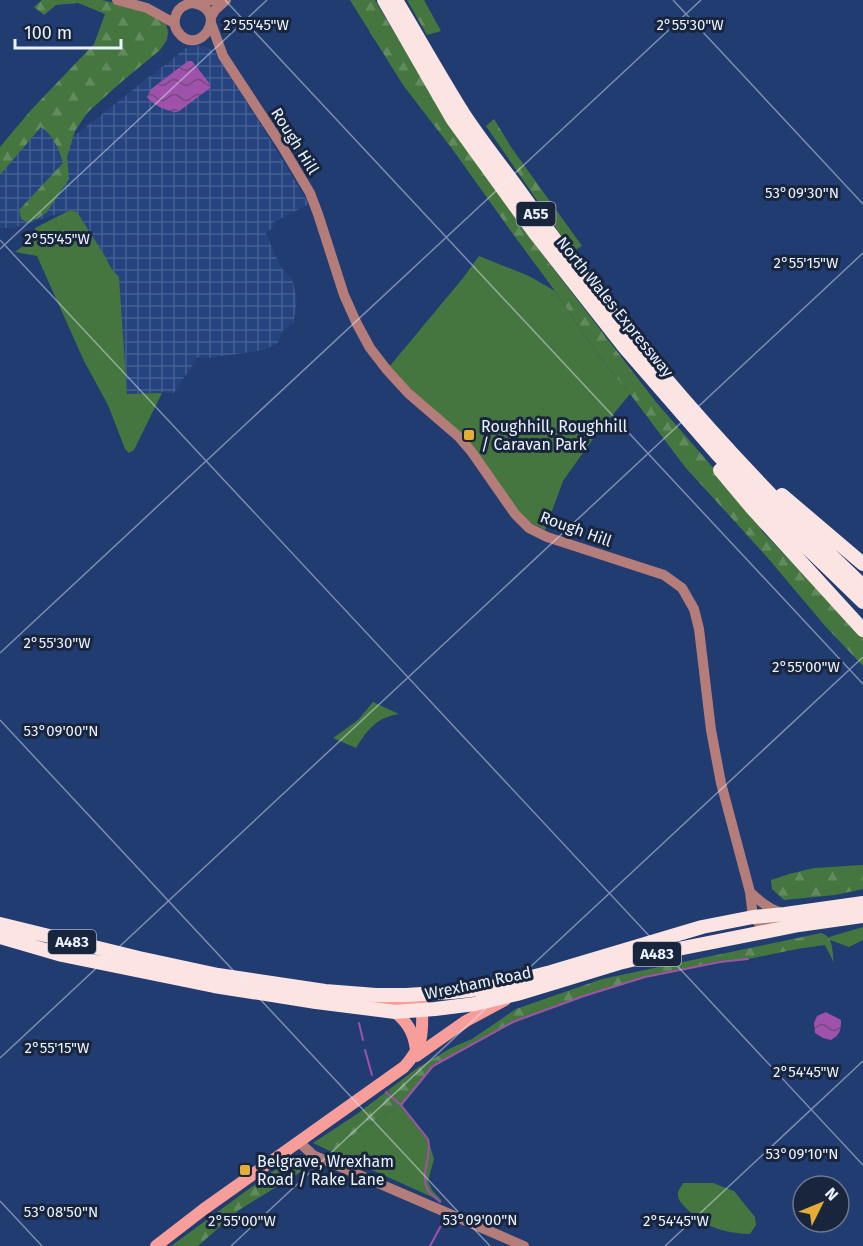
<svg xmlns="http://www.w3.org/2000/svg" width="863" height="1246" viewBox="0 0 863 1246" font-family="'Fira Sans',sans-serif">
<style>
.industrial{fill:url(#industrial-grid)}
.green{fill:#467640}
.forest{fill:url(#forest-firs)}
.water{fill:url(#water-waves)}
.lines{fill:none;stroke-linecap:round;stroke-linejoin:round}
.stream{stroke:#9f51ac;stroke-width:2}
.tertiary{stroke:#b57d7a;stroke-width:10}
.secondary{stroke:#f79e9b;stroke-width:12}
.trunk{stroke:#fce4e3;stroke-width:14}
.ticks{fill:none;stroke:#eaf2ff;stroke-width:1.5;stroke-opacity:0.45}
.poi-dot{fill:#e5ad35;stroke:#18253d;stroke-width:2}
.labels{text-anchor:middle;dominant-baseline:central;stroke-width:6;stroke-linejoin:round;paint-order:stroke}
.shield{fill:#18253d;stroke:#abb4c5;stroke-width:1.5}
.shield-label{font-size:15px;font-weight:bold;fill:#eaf2ff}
.street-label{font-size:16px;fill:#eaf2ff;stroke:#18253d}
.poi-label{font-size:16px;fill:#eaf2ff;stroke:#18253d;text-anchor:start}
.ticks-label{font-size:15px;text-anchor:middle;fill:#eaf2ff;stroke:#18253d;stroke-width:6;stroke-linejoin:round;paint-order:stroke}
</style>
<defs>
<pattern id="industrial-grid" width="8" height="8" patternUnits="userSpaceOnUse" patternTransform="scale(1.5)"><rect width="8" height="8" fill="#24437f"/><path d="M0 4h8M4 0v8" fill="none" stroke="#445f92"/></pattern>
<pattern id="forest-firs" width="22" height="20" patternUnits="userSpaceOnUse" patternTransform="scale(1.5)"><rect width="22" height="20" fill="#467640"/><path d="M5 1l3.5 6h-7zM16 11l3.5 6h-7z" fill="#618a5d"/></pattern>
<pattern id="water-waves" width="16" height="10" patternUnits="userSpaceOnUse" patternTransform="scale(1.5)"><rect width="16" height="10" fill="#9f51ac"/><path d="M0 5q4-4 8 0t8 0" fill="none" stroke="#724d7c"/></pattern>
</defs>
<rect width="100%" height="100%" fill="#203c71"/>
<path class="industrial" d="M195,45L207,47L216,54L257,118L309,204L272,223L274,227L266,233L274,253L282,269L292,278L297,301L293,324L282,331L278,343L264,350L209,358L198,357L173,394L165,392L127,395L119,277L111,268L105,256L77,213L70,210L13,228H0V175L41,126L47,131L59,148L101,115L186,48Z"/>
<path class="green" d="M70,210L77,212L105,256L111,268L119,277L127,394L162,393L134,450L129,453L125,449L108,405L84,361L37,256L15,252L35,237V228Z
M479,256L529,276L555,291L598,355L630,394L595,436L563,481L545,530L525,520L422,400L389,367L463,278Z
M373,702L399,714C376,718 368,729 356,748L333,738L358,720Z
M863,927V940L849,947L830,940L829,937Z
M401,1105L428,1139L434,1159L428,1181L432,1190L443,1202L330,1151L382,1116Z
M683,1183H713L734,1191L755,1217L756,1225L750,1234C723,1233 705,1227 686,1208C681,1203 677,1199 678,1192C679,1189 682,1186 683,1183Z"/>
<path class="forest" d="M42,0H102L143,10L166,23L168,32L167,40L160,50L119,84L87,113L75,131L67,157L69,179L47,212L37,219L27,222L21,219L19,210L63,163C59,149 53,135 41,127L0,175V147L31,110L94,44L105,14L78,3L56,5L44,15L34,7Z
M350,0H375L424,82L536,246L656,402L756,517L762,531L863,637V666L826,627L767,557L685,467L630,394L598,355L555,291L510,230L453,150L403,85Z
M407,0H424L441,31L427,35Z
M494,119L511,147L582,246L573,251L558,231L486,126Z
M863,865V889L835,895L784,900L772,889L771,880L789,874L814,868Z
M821,933C834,936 832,952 834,963L825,945L797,949L748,959L720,962L645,977L584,996L513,1022L433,1066L402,1105L387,1091L416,1069L451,1048L472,1039L516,1009L602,979Z
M386,1092L401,1105L382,1116L330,1151L313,1143L357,1114Z
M294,1156L312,1165L239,1210L198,1246H171Z"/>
<path class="water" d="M188,61H192L210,84V88L178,112C167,112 153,105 147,97L151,89Z
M826,1012L841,1020C841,1030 840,1035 831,1040L823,1038L815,1033L814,1023L817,1016Z"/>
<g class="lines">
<path class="stream" d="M359,1023L363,1040
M365,1050L372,1075
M386,1092L401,1105L428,1139C433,1156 418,1175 429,1192C432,1195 437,1199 440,1202
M401,1105L433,1066L513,1022L584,996L645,977L720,962L748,959
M430,1246L443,1222"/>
<path class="tertiary" d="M117,0L147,8L174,23
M192,3C232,9 199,60 178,32C175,28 174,24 175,19C177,1 199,2 213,0
M211,17L215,10L226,0
M211,23L223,56L282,146L310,193L318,214L344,295L357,324L370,348L387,370L408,393L459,437L471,451L515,514L529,528L547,537L664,575L682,588L694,609L699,629L711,730L721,783L750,892L753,917L759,923L765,925H778
M750,892C760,902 769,909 782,913
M299,1142L313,1155L524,1246"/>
<path class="secondary" d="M369,998L386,1002L422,1003
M395,1012C408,1023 414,1033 416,1050
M416,1056L466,1021L505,1000
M156,1246L204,1209L404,1067C428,1041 421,1027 422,995"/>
<path class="trunk" d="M384,0L453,120L534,232L625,348L717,454L799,540L863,602
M396,0C418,37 440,76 463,113C482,142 504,169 524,197C624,337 738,468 863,586
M720,470L751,507L863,630
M782,495L863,564
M0,924L139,958L218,975L325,991L376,995H406L453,992L488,988L551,972L702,927L753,917L785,914L863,903
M0,937L62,955L214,986L316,1002L395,1012L435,1009L475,1004L517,994L619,963L673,950L799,925L863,916"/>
</g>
<path class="ticks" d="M225,0L863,684M673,0L863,204M0,240L863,1165M0,249L267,0M0,653L701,0M0,720L490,1246M0,1058L863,253M0,1201L42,1246M231,1246L863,657M665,1246L863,1061"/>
<g class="poi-dot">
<rect x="463" y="429" width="12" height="12" rx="3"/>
<rect x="239" y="1164" width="12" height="12" rx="3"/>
</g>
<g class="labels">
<g class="shield">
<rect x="516.5" y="202" width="39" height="24" rx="4.5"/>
<rect x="48" y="930" width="48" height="24" rx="4.5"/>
<rect x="633" y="942" width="48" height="24" rx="4.5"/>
</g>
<g class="shield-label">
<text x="536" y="214">A55</text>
<text x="72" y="942">A483</text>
<text x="657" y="954">A483</text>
</g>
<g class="street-label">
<text transform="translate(295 141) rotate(58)">Rough Hill</text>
<text transform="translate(615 307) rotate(51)">North Wales Expressway</text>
<text transform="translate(576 529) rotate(20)">Rough Hill</text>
<text transform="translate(478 983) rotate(-12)">Wrexham Road</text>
</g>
<g class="poi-label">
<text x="481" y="426">Roughhill, Roughhill<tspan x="481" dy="18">/ Caravan Park</tspan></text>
<text x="257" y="1161">Belgrave, Wrexham<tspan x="257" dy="18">Road / Rake Lane</tspan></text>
</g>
</g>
<g class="ticks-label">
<text x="256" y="30">2°55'45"W</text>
<text x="690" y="30">2°55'30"W</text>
<text x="802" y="198">53°09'30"N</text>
<text x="57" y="244">2°55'45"W</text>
<text x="806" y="268">2°55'15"W</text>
<text x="57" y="648">2°55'30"W</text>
<text x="806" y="672">2°55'00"W</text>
<text x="61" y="736">53°09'00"N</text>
<text x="57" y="1053">2°55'15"W</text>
<text x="806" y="1077">2°54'45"W</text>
<text x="802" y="1159">53°09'10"N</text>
<text x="61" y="1217">53°08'50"N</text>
<text x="480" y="1225">53°09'00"N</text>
<text x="242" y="1226">2°55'00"W</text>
<text x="676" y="1226">2°54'45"W</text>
</g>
<g transform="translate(821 1204) rotate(47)"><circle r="28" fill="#18253d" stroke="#6c778b" stroke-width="1.5"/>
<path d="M0-4.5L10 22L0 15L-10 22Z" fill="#e5ad35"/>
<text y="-9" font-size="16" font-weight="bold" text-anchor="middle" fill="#eaf2ff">N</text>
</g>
<path d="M15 39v9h106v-9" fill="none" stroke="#eaf2ff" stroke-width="3"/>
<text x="24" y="39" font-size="18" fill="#eaf2ff" stroke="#18253d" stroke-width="4.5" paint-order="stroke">100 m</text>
</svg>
